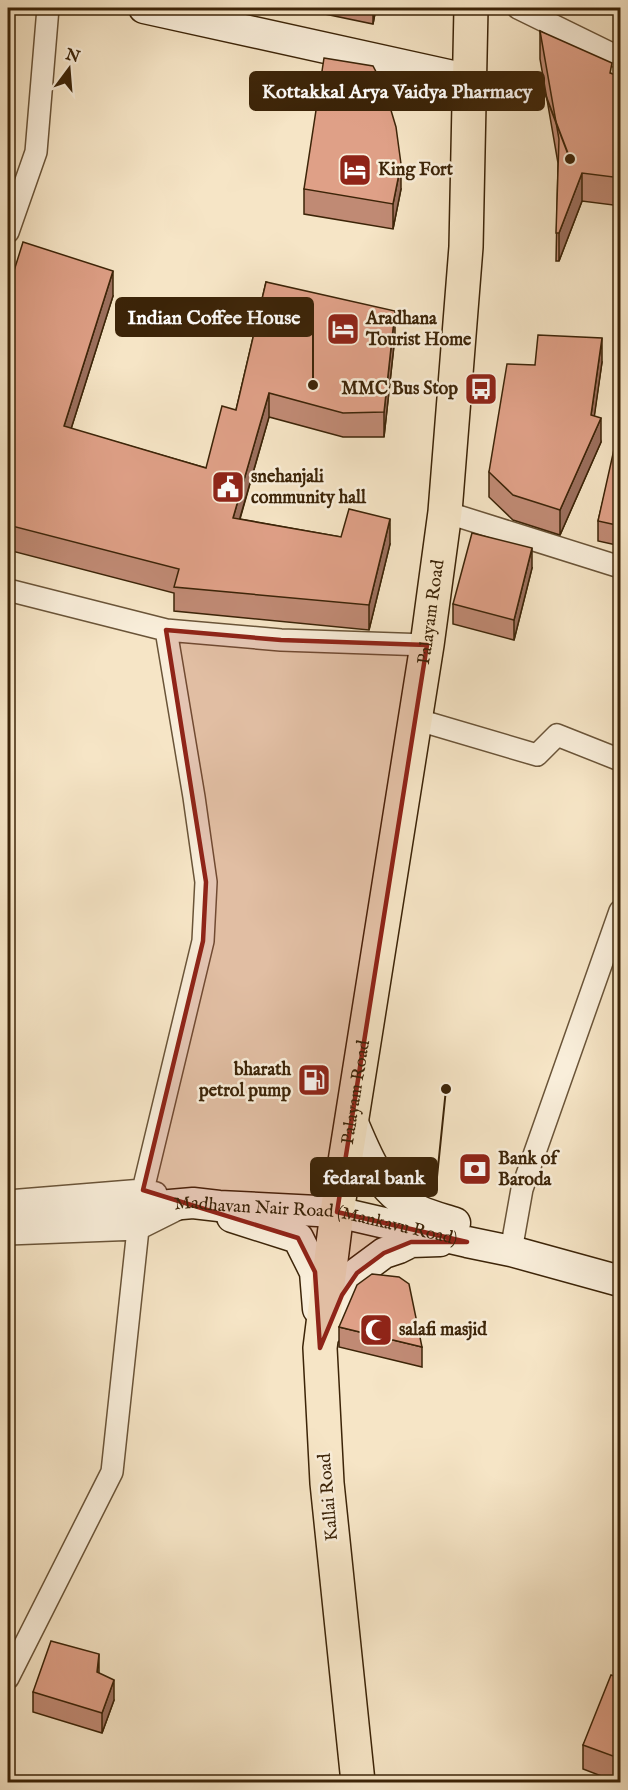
<svg xmlns="http://www.w3.org/2000/svg" width="628" height="1790" viewBox="0 0 628 1790" font-family="'IM FELL English',serif">
<style>
.lines{fill:none;stroke-linecap:round;stroke-linejoin:round}
.street-casing{stroke:#6a5438;stroke-width:24}
.secondary-casing{stroke:#3c2408;stroke-width:33}
.primary-casing{stroke:#3c2408;stroke-width:36}
.street{stroke:#f9eeda;stroke-width:21}
.secondary{stroke:#f9eeda;stroke-width:30}
.primary{stroke:#f6e5c6;stroke-width:33}
.wall{fill:#c08a74;stroke:#3c2408;stroke-width:1.5}
.shaded-wall{fill:#9c705e;stroke:#3c2408;stroke-width:1.5}
.building{fill:#dfa087;stroke:#3c2408;stroke-width:1.5}
.marked{fill:#8f2418;fill-opacity:0.2;stroke:#8f2418;stroke-width:4.5;stroke-linejoin:round}
.labels{text-anchor:middle;dominant-baseline:central;stroke-width:5;stroke-linejoin:round;paint-order:stroke}
.poi-label{font-size:18px;font-weight:bold;fill:#3c2408;stroke:#f9eeda;text-anchor:start}
.street-label{font-size:18px;fill:#3c2408;stroke:#f9eeda}
.leader{fill:none;stroke:#3c2408;stroke-width:2}
.callout-dot{fill:#3c2408;stroke:#f9eeda;stroke-width:2}
.callout{fill:#3c2408;stroke:#3c2408;stroke-width:2}
.callout-label{font-size:20px;text-anchor:middle;font-weight:bold;fill:#fff}
</style>
<rect width="100%" height="100%" fill="#f6e5c6"/>
<filter id="stains"><feTurbulence type="fractalNoise" baseFrequency=".00333" numOctaves="4"/><feColorMatrix values="0 0 0 0 .2 0 0 0 0 .09 0 0 0 0 .02 0 0 0 .5 -.17"/></filter>
<radialGradient id="worn" r=".72"><stop offset=".6" stop-color="#630" stop-opacity="0"/><stop offset="1" stop-color="#630" stop-opacity=".3"/></radialGradient>
<g class="lines">
<g class="street-casing">
<path id="street" d="M518,8L620,58
M8,232L36,152L48,8
M445,512L620,567
M8,590L166,630L281,640L427,645
M415,719L537,755L557,735L620,760
M143,1190L203,941L206,882L194,797L166,630
M8,1201L143,1190L156,1193
M8,1234L138,1229L178,1209
M511,1251L522,1189L620,911
M8,1678L112,1472L138,1229"/>
</g>
<g class="secondary-casing">
<g id="secondary">
<path d="M144,8L471,80"/>
<path d="M352,1121C369,1159 379,1193 420,1211C431,1216 443,1219 455,1223"/>
<path d="M232,1217L298,1238L315,1272L318,1309"/>
<path id="s1" d="M8,1219L193,1203L219,1206L337,1212L467,1242L511,1251L620,1281"/>
<path d="M328,1330L342,1295L357,1273L384,1253L399,1248L411,1242L440,1241"/>
</g>
</g>
<g class="primary-casing">
<g id="primary">
<path id="s2" d="M358,1782L327,1483L320,1348L337,1212L427,645L445,512L466,247L471,8"/>
</g>
</g>
<use href="#street" class="street"/>
<use href="#secondary" class="secondary"/>
<use href="#primary" class="primary"/>
</g>
<path class="wall" d="M296,8H376L373,24Z
M540,31L612,74L621,77V206L582,201L559,261H556L558,163L540,59Z
M304,189H401L393,229L304,214Z
M266,282L395,336L384,437H343L269,417L240,519L341,537L390,544L369,630L174,611V593L8,550V290L113,296L71,429L206,468L236,410Z
M602,362L594,416L601,442L560,535L513,520L489,497V472L535,365Z
M621,427V546L598,541V521Z
M532,568L514,640L453,624V604Z
M339,1327L422,1347V1367L339,1347Z
M99,1674L114,1700L102,1733L33,1712V1692Z
M621,1678V1782H617L583,1769V1745Z"/>
<path class="shaded-wall" d="M373,8H376L373,24Z
M401,164V189L393,229V204Z
M582,173V201L559,261V233Z
M113,271V296L64,451V426Z
M395,311V336L384,437V412Z
M602,338V362L591,440V415Z
M269,393V417L233,542V518Z
M601,418V442L560,535V510Z
M390,519V544L369,630V605Z
M532,548V568L514,640V620Z
M99,1654V1674L97,1672Z
M114,1680V1700L102,1733V1713Z"/>
<path class="building" d="M540,31L612,63L610,73L621,77V178L582,173L559,233H556L559,139Z
M324,58L373,66L384,87L396,127L401,164L393,204L304,189Z
M23,242L113,271L64,426L206,468L222,406L236,410L266,282L395,311L384,412L343,413L269,393L233,518L341,537L349,509L390,519L369,605L174,587L179,569L8,525V290Z
M538,335L602,338L591,415L601,418L560,510L513,495L489,472L507,364L535,365Z
M619,427H621V526L598,521Z
M472,533L532,548L514,620L453,604Z
M372,1274L399,1277L409,1284L422,1347L339,1327L357,1285Z
M51,1641L99,1654L97,1672L114,1680L102,1713L33,1692Z
M611,1675L621,1678V1759L583,1745Z"/>
<path class="marked" d="M166,630L281,640L427,645L337,1212L467,1242H411L384,1253L357,1273L342,1295L320,1348L315,1272L298,1238L143,1190L203,941L206,882Z"/>
<defs>
<g id="hotel-square" transform="scale(1.725)"><rect x="-9" y="-9" width="18" height="18" rx="4" fill="#8f2418" stroke="#f9eeda"/><path d="M-6-4.5h1.5V1H6V5H4.5V3h-9V5H-6ZM-4 0a1.8 1.8 0 1 1 3.6 0ZM.5 0V-2.5h3Q6-2.5 6 0Z" fill="#fff"/></g>
<g id="bus-square" transform="scale(1.725)"><rect x="-9" y="-9" width="18" height="18" rx="4" fill="#8f2418" stroke="#f9eeda"/><path d="M-5-6H5V4H4V6H2V4H-2V6H-4V4H-5ZM-3.5-4V0h7V-4ZM-3.5 1.2v1.5H-2V1.2ZM2 1.2v1.5H3.5V1.2Z" fill="#fff"/></g>
<g id="civic-square" transform="scale(1.725)"><rect x="-9" y="-9" width="18" height="18" rx="4" fill="#8f2418" stroke="#f9eeda"/><path d="M-.6-6.5H3V-4.5H.6V-3L4-1V1h2V6H-6V1h2V-1L-.6-3ZM-1.2 2.5V6h2.4V2.5Z" fill="#fff"/></g>
<g id="fuel-square" transform="scale(1.725)"><rect x="-9" y="-9" width="18" height="18" rx="4" fill="#8f2418" stroke="#f9eeda"/><path d="M-5.5-6h7V0h2V4h1.3V-2.5L3-4.5l.8-.8L6-3V5H2.5V1h-1V6h-7ZM-4.2-4.7v3.2H.2V-4.7Z" fill="#fff"/></g>
<g id="bank-square" transform="scale(1.725)"><rect x="-9" y="-9" width="18" height="18" rx="4" fill="#8f2418" stroke="#f9eeda"/><path d="M-6-4H6V4H-6ZM0-2.3a2.3 2.3 0 1 0 0 4.6a2.3 2.3 0 1 0 0-4.6Z" fill="#fff"/></g>
<g id="mosque-square" transform="scale(1.725)"><rect x="-9" y="-9" width="18" height="18" rx="4" fill="#8f2418" stroke="#f9eeda"/><path d="M3.5-4.9A6 6 0 1 0 3.5 4.9A5 5 0 1 1 3.5-4.9Z" fill="#fff"/></g>
</defs>
<g fill-rule="evenodd">
<use href="#hotel-square" x="355" y="170"/>
<use href="#hotel-square" x="343" y="329"/>
<use href="#bus-square" x="481" y="389"/>
<use href="#civic-square" x="228" y="487"/>
<use href="#fuel-square" x="314" y="1080"/>
<use href="#bank-square" x="475" y="1169"/>
<use href="#mosque-square" x="376" y="1330"/>
</g>
<g class="labels">
<g class="poi-label">
<text x="378" y="170">King Fort</text>
<text x="366" y="319">Aradhana<tspan x="366" dy="21">Tourist Home</tspan></text>
<text x="458" y="389" text-anchor="end">MMC Bus Stop</text>
<text x="251" y="477">snehanjali<tspan x="251" dy="21">community hall</tspan></text>
<text x="291" y="1070" text-anchor="end">bharath<tspan x="291" dy="21">petrol pump</tspan></text>
<text x="498" y="1159">Bank of<tspan x="498" dy="21">Baroda</tspan></text>
<text x="399" y="1330">salafi masjid</text>
</g>
<g class="street-label">
<text stroke="none"><textPath href="#s2" startOffset="1180">Palayam Road</textPath></text>
<text stroke="none"><textPath href="#s2" startOffset="694">Palayam Road</textPath></text>
<text stroke="none"><textPath href="#s1" startOffset="310">Madhavan Nair Road (Mankavu Road)</textPath></text>
<text transform="translate(329 1497) rotate(-95)">Kallai Road</text>
</g>
</g>
<path class="leader" d="M570 159L544 91M313 385L313 317M446 1089L437 1177"/>
<g class="callout-dot">
<circle cx="570" cy="159" r="6"/>
<circle cx="313" cy="385" r="6"/>
<circle cx="446" cy="1089" r="6"/>
</g>
<g class="callout">
<rect x="250" y="72" width="294" height="38" rx="6"/>
<rect x="116" y="298" width="197" height="38" rx="6"/>
<rect x="311" y="1158" width="126" height="38" rx="6"/>
</g>
<g class="callout-label">
<text x="397" y="98">Kottakkal Arya Vaidya Pharmacy</text>
<text x="214" y="324">Indian Coffee House</text>
<text x="374" y="1184">fedaral bank</text>
</g>
<rect width="628" height="1790" fill="none" stroke="#f6e5c6" stroke-width="30"/>
<rect x="9" y="9" width="610" height="1772" fill="none" stroke="#3c2408" stroke-width="3"/>
<rect x="15" y="15" width="598" height="1760" fill="none" stroke="#3c2408" stroke-width="1.5"/>
<g transform="translate(69 69) rotate(16)" stroke="#f9eeda" stroke-width="4.5" paint-order="stroke">
<path d="M0-4.5L10 22L0 15L-10 22Z" fill="#3c2408"/>
<text y="-9" font-size="16" font-weight="bold" text-anchor="middle" fill="#3c2408">N</text>
</g>
<rect width="100%" height="100%" filter="url(#stains)"/>
<rect width="100%" height="100%" fill="url(#worn)"/>
</svg>
